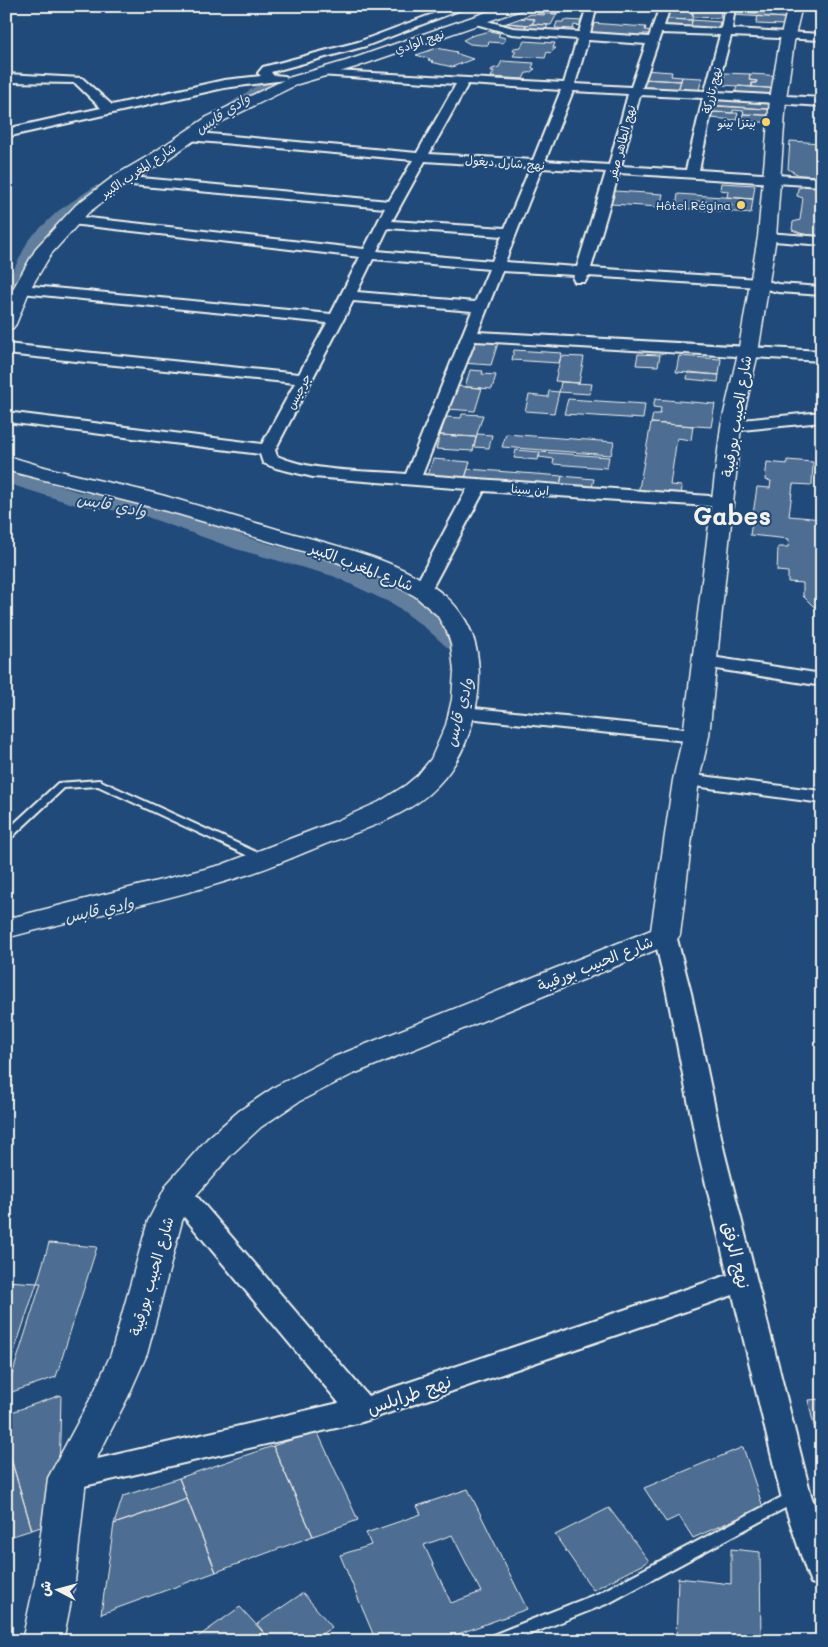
<svg xmlns="http://www.w3.org/2000/svg" width="828" height="1647" viewBox="0 0 828 1647" font-family="Mali,'Playpen Sans Arabic',sans-serif">
<style>
.lines{fill:none;stroke-linecap:round;stroke-linejoin:round}
.canal{fill:#627e9d;fill-rule:evenodd}
.building{fill:#4d6e92;stroke:#f4f1e8;fill-rule:evenodd}
.lane-casing{stroke:#f4f1e8;stroke-width:4}
.street-casing{stroke:#f4f1e8;stroke-width:4}
.secondary-casing{stroke:#f4f1e8;stroke-width:3}
.lane{fill:#1f4a7a;fill-rule:evenodd}
.street{fill:#1f4a7a;fill-rule:evenodd}
.secondary{fill:#1f4a7a;fill-rule:evenodd}
.poi-dot{fill:#ffd166;stroke:#1f4a7a;stroke-width:2}
.labels{text-anchor:middle;dominant-baseline:central;stroke-width:4;stroke-linejoin:round;paint-order:stroke}
.far-street-label{font-size:12px;fill:#f4f1e8;stroke:#1f4a7a}
.far-poi-label{font-size:12px;fill:#f4f1e8;stroke:#1f4a7a;text-anchor:end}
.far-water-label{font-size:14px;font-style:italic;fill:#dee0dd;stroke:#1f4a7a}
.street-label{font-size:15px;fill:#f4f1e8;stroke:#1f4a7a}
.water-label{font-size:16px;font-style:italic;fill:#dee0dd;stroke:#1f4a7a}
.near-street-label{font-size:18px;fill:#f4f1e8;stroke:#1f4a7a}
.town-label{font-size:25px;font-weight:bold;fill:#f4f1e8;stroke:#1f4a7a}
</style>
<rect width="100%" height="100%" fill="#1f4a7a"/>
<filter id="ink" filterUnits="userSpaceOnUse"><feTurbulence type="fractalNoise" baseFrequency=".02" numOctaves="2"/><feDisplacementMap in="SourceGraphic" scale="10" xChannelSelector="R" yChannelSelector="G"/><feConvolveMatrix kernelMatrix="1 2 1 2 8 2 1 2 1" color-interpolation-filters="sRGB"/></filter>
<g filter="url(#ink)">
<g class="lines">
<path class="canal" d="M270,78L275,80L278,83L275,86L226,120H214L212,117L214,114L265,80Z
M101,185L107,186L110,190L107,194L70,219L43,245L15,306L13,310L6,312V285L29,239L58,211L95,186Z
M6,470L79,492L151,503L252,539L349,566L411,595L446,620L470,642L479,665L476,670L467,672L458,670L450,650L428,630L395,605L333,576L236,549L139,514L76,505L6,483Z"/>
</g>
<path class="building" d="M673,6H697L696,10L673,9Z
M702,6H722L721,11L701,10Z
M732,6H759V10H768L767,13L731,12Z
M759,6H787L785,14L767,13L768,10H759Z
M554,7H559L557,14L537,13Z
M667,8L690,9L689,13H693L692,20L665,19Z
M690,9L721,11L720,18L693,17V13H689Z
M731,12L785,14V18L730,15Z
M545,13L557,14L551,25L532,24L535,19L521,18L531,14L544,15Z
M758,16L785,18L784,25L756,24Z
M521,18L535,19L531,25L507,23Z
M665,19L692,20L691,27L663,26Z
M564,20L583,21L581,26L574,25L573,29L555,28L557,22H563Z
M692,20L720,22L718,29L691,27Z
M507,23L526,25L524,30L509,29L503,24Z
M591,23L646,27L645,30L651,31L649,34H643L642,37L587,34Z
M532,24L548,25L545,31L524,30L526,25Z
M490,31L499,33L500,34L498,36L505,38V41L502,43L489,42L488,45H481L470,44L463,40L471,36H470Z
M524,41L555,43L553,48H556L550,53L547,52L545,58L513,56L516,51H513L514,48L521,47Z
M437,48L457,52L455,53L473,59L452,67L431,62L433,61L428,60L430,59L416,55Z
M502,61L534,63L532,68L535,69L529,73H526L523,79L491,77L494,71H491L492,69L499,67Z
M644,70L672,72L671,76L682,77L681,81L642,79Z
M725,73L750,74L749,80L757,81L756,83H752V87L722,85Z
M750,74L783,76L782,89L752,87V83H756L757,81L749,80Z
M682,77L702,78L698,94L677,93Z
M642,79L681,81L677,93L638,90Z
M737,86L782,89L780,97L735,94Z
M712,98L783,103L782,110L710,105Z
M714,106L782,110L781,116L743,114L744,111L733,110V113L712,112Z
M712,112L733,113H738L736,120L710,118Z
M743,114L781,116L780,123L741,121Z
M790,141L822,143V176L799,175L788,169Z
M721,183L755,185L753,199L727,197L728,191L720,190Z
M811,185L822,186L821,236L803,234L792,230L793,222L800,220L803,198L797,196L798,188Z
M615,191L663,194L660,207L611,204Z
M678,194L753,199L751,213L676,208ZM696,201L732,204V206L696,204Z
M468,341L498,343L491,365L461,363Z
M514,350L562,353L559,363L512,360Z
M638,354L660,355L658,366L636,365Z
M561,356L584,357L579,383L555,381Z
M679,356L721,359L719,375L676,372Z
M470,370L483,371L482,374L496,375L492,389L465,387Z
M688,372L719,375L718,382L687,379Z
M561,382L592,384L590,394L559,392Z
M455,386L482,388L475,411L448,409Z
M549,391L559,392L554,413L525,411L529,395L548,397Z
M568,399L645,404L643,419L564,414Z
M655,399L715,404L711,427L651,423L653,414H660L661,408L653,407Z
M462,414L483,415L476,437L440,435L446,417L461,418Z
M651,423L693,426L691,440L677,438L670,485L682,486L681,498L638,494Z
M477,434L492,435L489,448L474,447Z
M506,434L614,442L611,455L502,447Z
M440,435L476,437L473,451L436,449Z
M516,450L540,452L538,460L514,458Z
M540,452L609,457L607,468L553,464L554,459L539,457Z
M433,459L470,462L464,481L432,478L428,475Z
M787,460L813,462L812,485L793,484L789,516L822,519V630L821,607L813,606L803,596V583L788,582V572L777,571L778,547H788L789,539L750,535L757,487L770,488L771,481L765,480L767,462L787,464Z
M468,469L562,476L559,489L464,481Z
M562,476L594,479L591,492L559,489Z
M49,1243L97,1247L56,1377L6,1394L41,1283H37Z
M6,1281L37,1283L6,1376Z
M61,1395L58,1521L32,1530L6,1442V1414Z
M822,1399V1460L808,1400Z
M317,1431L358,1520L313,1536L273,1446Z
M6,1442L32,1530L6,1538Z
M273,1446L313,1536L216,1572L179,1478Z
M743,1447L763,1507L693,1538L679,1516L666,1522L644,1488Z
M179,1478L187,1499L114,1524L123,1496Z
M468,1489L527,1609L439,1641H376L340,1555L371,1545L366,1533L421,1514L417,1506ZM452,1535L481,1592L451,1603L424,1545Z
M187,1499L216,1572L101,1614L114,1524Z
M609,1508L649,1561L593,1590L555,1535Z
M731,1549L760,1552L761,1641H676L678,1578L731,1584Z
M303,1593L332,1627L319,1636L322,1641H271L257,1624Z
M240,1607L271,1641H192Z"/>
<g class="lines">
<g class="lane-casing">
<path id="lane" d="M99,780L267,857L268,859L263,862L259,861L98,786L64,788L10,839L6,840V831L58,783Z
M795,1490L800,1492L802,1496L800,1500L609,1603L513,1641H488L490,1636L599,1593Z"/>
</g>
<g class="street-casing">
<path id="street" d="M454,6H470L366,46L271,72L273,75L285,76L287,78L285,80L224,88L6,137V129L101,108L75,83L6,82V74L82,78L112,105L224,80L261,76L258,73L263,67L358,42Z
M587,6H597L590,33L649,37L660,6H670L664,26L721,29L725,6H735L732,29L822,34V40L731,36L716,92L822,98V106L714,99L699,170L822,178V186L619,173L591,268L759,279L778,284L822,287V295L778,292L759,287L588,276L585,282H575L573,279L574,275L502,271L478,332L822,351V361L475,341L422,475L723,497L729,498L732,502L729,506L723,507L484,491L431,590L428,594L422,595L416,594L413,590L467,489L313,477L276,468L263,463L260,454L6,422V412L262,444L295,383L6,354V344L299,374L327,323L21,293L16,292L14,289L16,286L21,285L331,314L360,257L71,224L64,220L71,216L364,249L385,208L120,184L113,180L120,176L389,201L413,160L188,140L182,136L188,132L417,153L456,84L319,75L315,74L313,72L315,70L564,83L577,39L512,34L472,23L471,21L476,18L513,28L579,32ZM661,33L720,35L705,91L642,88ZM588,40L646,44L631,87L575,84ZM468,84L561,90L533,160L429,154ZM573,91L628,94L609,165L545,161ZM640,95L703,98L686,170L621,166ZM425,161L530,168L505,228L392,221ZM542,168L606,172L577,267L505,262ZM388,228L502,236L492,261L377,251ZM373,259L489,269L475,302L357,292ZM353,301L472,311L406,474C363,470 317,473 277,456L275,450Z
M767,233L822,237V245L762,240L760,237L762,234Z
M822,412V422L731,431L725,429L723,426L725,423L731,421Z
M705,656L822,674V686L698,666L695,662L698,658Z
M464,707L696,730L703,732L706,736L703,740L696,742L457,717L454,713L457,709Z
M686,774L822,791V803L679,784L676,780L679,776Z
M665,928L673,930L676,935L691,993L724,1151L811,1495L822,1527V1586L811,1583L807,1573L781,1495L733,1295L362,1422L67,1490L57,1487L52,1478L57,1469L67,1466L339,1403L170,1200L166,1193L170,1186L179,1183L188,1186L368,1396L728,1275L698,1151L667,993L654,935L657,930Z"/>
</g>
<g class="secondary-casing">
<path id="secondary" d="M504,6H525L523,9L356,67L298,84L219,123L162,163L126,184L88,213L51,254L30,289L16,324L13,328L6,330V301L37,247L76,205L114,176L150,155L207,117L288,78L346,61Z
M788,6H802L795,35L786,99L776,237L758,353L741,426L709,736L699,780L680,935L675,942L351,1075L298,1102L261,1127L231,1155L192,1200L182,1221L147,1354L128,1397L86,1479L75,1581L63,1641H22L35,1581L48,1478L93,1394L111,1354L148,1221L167,1184L207,1139L239,1111L276,1086L329,1059L651,930L673,780L683,736L721,426L738,353L758,237L770,99L781,35Z
M6,456C23,460 39,466 56,470C90,479 126,486 161,495C197,505 234,517 270,527C326,544 398,557 444,595C474,620 482,656 478,693C474,727 462,760 438,785C408,817 362,830 323,845C296,856 270,868 243,876C166,901 85,917 6,938V919L221,865L334,822L379,802L406,785L418,775L431,759L446,725L452,699L454,671L451,644L447,632L437,615L415,596L381,578L326,558L178,514L13,472L6,469Z"/>
</g>
<use href="#lane" class="lane"/>
<use href="#street" class="street"/>
<use href="#secondary" class="secondary"/>
</g>
</g>
<g class="poi-dot">
<circle cx="766" cy="122" r="5"/>
<circle cx="741" cy="205" r="5"/>
</g>
<g class="labels">
<g class="far-street-label">
<text transform="translate(419 41) rotate(-19)">نهج الوادي</text>
<text transform="translate(711 90) rotate(-76)">نهج تازركة</text>
<text transform="translate(621 142) rotate(-75)">نهج الطاهر صفر</text>
<text transform="translate(505 162) rotate(4)">نهج شارل ديغول</text>
<text transform="translate(138 170) rotate(-34)">شارع المغرب الكبير</text>
<text transform="translate(298 391) rotate(-62)">جرجيس</text>
<text transform="translate(530 489) rotate(4)">ابن سينا</text>
</g>
<g class="far-poi-label">
<text x="756" y="122">بيتزا بينو</text>
<text x="731" y="205">Hôtel Régina</text>
</g>
<g class="far-water-label">
<text transform="translate(222 113) rotate(-33)">وادي قابس</text>
</g>
<g class="street-label">
<text transform="translate(736 416) rotate(-81)">شارع الحبيب بورقيبة</text>
<text transform="translate(362 566) rotate(21)">شارع المغرب الكبير</text>
<text transform="translate(595 963) rotate(-22)">شارع الحبيب بورقيبة</text>
<text transform="translate(151 1276) rotate(-74)">شارع الحبيب بورقيبة</text>
</g>
<g class="water-label">
<text transform="translate(112 504) rotate(11)">وادي قابس</text>
<text transform="translate(458 712) rotate(-75)">وادي قابس</text>
<text transform="translate(99 909) rotate(-12)">وادي قابس</text>
</g>
<g class="near-street-label">
<text transform="translate(737 1255) rotate(76)">نهج الرفق</text>
<text transform="translate(409 1394) rotate(-19)">نهج طرابلس</text>
</g>
<g class="town-label">
<text x="732" y="515">Gabes</text>
</g>
</g>
<rect width="828" height="1647" fill="none" stroke="#1f4a7a" stroke-width="25"/>
<rect x="12" y="12" width="803" height="1622" fill="none" stroke="#f4f1e8" stroke-width="2" filter="url(#ink)"/>
<g transform="translate(58 1590) rotate(276)" stroke="#1f4a7a" stroke-width="4" paint-order="stroke">
<path d="M0-4L9 19L0 12L-9 19Z" fill="#f4f1e8"/>
<text y="-8" font-size="14" font-weight="bold" text-anchor="middle" fill="#f4f1e8">ش</text>
</g>
</svg>
